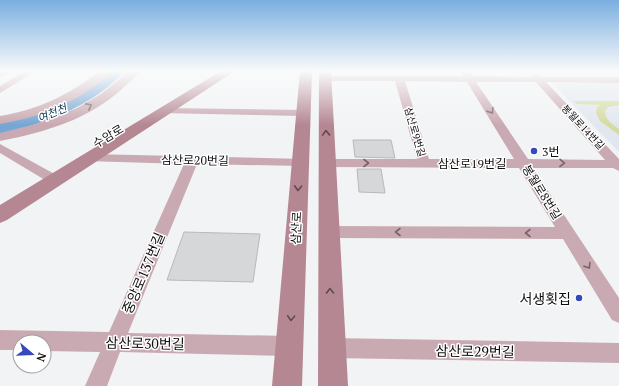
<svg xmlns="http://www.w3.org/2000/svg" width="619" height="386" viewBox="0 0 619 386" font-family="'PT Serif','Noto Sans KR',serif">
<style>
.built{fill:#e2e7ef}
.green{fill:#d4dba1}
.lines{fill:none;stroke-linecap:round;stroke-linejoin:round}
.river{fill:#76a7d4;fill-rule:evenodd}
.building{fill:#d6d7d9;stroke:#b8b9bb}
.service{fill:#caaab2;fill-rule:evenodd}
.minor{fill:#caaab2;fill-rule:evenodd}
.tertiary{fill:#caaab2;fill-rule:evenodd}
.secondary{fill:#b48793;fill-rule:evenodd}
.oneway{stroke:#756469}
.oneway2{stroke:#614a51}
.poi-dot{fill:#3549bb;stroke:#fff;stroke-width:1.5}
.labels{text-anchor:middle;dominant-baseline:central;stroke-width:3;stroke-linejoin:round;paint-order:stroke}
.far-street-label{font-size:10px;fill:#0e0e0f;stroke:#fff}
.far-water-label{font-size:11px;font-style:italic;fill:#0c3150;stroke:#fff}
.street-label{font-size:12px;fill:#0e0e0f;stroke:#fff}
.poi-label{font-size:12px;fill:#0e0e0f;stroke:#fff;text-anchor:start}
.near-street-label{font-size:14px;fill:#0e0e0f;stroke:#fff}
.near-poi-label{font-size:14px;fill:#0e0e0f;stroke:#fff;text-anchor:end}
</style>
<rect width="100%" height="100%" fill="#f2f3f5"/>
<path class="built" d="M552,83H619V152Z"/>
<path class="green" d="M573,101H619V105L608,107L605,111C605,120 612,124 619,129V135L600,121L596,113L597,107L601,105L577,104Z"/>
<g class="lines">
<path class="river" d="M108,71H125C119,78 111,84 104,90C73,113 38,125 0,134V122C41,114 76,97 108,71Z"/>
</g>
<path class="building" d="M353,140H391L395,158L355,157Z
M357,169H381L385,193L359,192Z
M184,232L260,234L253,282L167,280Z"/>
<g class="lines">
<path class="service" d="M7,71H12L0,77V74Z"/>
<path class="minor" d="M25,71H36L0,93V86Z
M463,71H469L473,76L531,77L535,73L541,77H619V83L546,82L619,159V171L613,168H533L619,298V323L612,320L563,239L329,238L324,236L321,232L324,228L329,226L555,227L519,168L327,167L322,166L321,163L322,160L327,159H417L395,81H325L320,78L322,76H463L461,73ZM405,81L467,82L514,159H429ZM476,82H536L605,160L528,159Z
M165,108L303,110L308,113L303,116L161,113L160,111Z
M0,144L60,177L62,180L60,183H50L0,153Z
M89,154L305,159L306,162L305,165L300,166L197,164L128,333L289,336L296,339L299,346L296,353L289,356L120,352L107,386H85L100,352L44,351V342H20V350H0V330L109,332L184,164L85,161L83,158L85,155Z
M331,338L619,343V363L331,358L324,355L321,348L324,341Z"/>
<path class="tertiary" d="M100,71H112C107,78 99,83 93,87C65,108 34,118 0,124V116C38,110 70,94 100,71Z
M129,71H141C137,77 130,81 125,86C91,119 46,132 0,141V133L36,124L77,108L101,94Z"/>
<path class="secondary" d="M221,71H235L7,220L0,223V205Z
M300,71H312L302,386H272Z
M319,71H331L348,386H318Z"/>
</g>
<defs><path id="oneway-chevron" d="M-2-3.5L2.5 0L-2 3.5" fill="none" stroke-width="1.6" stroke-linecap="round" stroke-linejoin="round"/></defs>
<g class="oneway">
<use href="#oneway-chevron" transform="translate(89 106) rotate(-28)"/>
<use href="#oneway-chevron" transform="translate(491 111) rotate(58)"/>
<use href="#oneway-chevron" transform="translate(366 163)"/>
<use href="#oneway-chevron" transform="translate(562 163) rotate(1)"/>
<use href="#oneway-chevron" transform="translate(398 232) rotate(-180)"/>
<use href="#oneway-chevron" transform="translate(528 233) rotate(-180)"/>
<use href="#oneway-chevron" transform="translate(588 266) rotate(58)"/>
</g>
<g class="oneway2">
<use href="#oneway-chevron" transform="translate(326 133) rotate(-92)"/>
<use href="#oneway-chevron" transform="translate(298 188) rotate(93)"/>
<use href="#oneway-chevron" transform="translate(330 291) rotate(-91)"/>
<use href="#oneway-chevron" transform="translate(291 318) rotate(93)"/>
</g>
<linearGradient id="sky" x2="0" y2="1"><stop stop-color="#7aafe0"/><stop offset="0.57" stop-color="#f9fafa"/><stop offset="1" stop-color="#f9fafa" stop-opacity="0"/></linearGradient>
<rect width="619" height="125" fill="url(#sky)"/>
<g class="poi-dot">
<circle cx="534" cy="151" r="4"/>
<circle cx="579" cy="298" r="4"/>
</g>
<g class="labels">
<g class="far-street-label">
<text transform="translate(583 127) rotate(47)">봉월로14번길</text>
<text transform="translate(415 132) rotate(74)">삼산로9번길</text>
</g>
<g class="far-water-label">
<text transform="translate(52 113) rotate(-22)">여천천</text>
</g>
<g class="street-label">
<text transform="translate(108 136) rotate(-31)">수암로</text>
<text transform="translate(195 160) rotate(1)">삼산로20번길</text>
<text x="472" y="163">삼산로19번길</text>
<text transform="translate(542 192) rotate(58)">봉월로8번길</text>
<text transform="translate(296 228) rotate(-87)">삼산로</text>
</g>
<g class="poi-label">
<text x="542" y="151">3번</text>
</g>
<g class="near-street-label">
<text transform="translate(143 273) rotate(-67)">중앙로137번길</text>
<text transform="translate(145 343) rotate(1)">삼산로30번길</text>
<text transform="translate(475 351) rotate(1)">삼산로29번길</text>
</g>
<g class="near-poi-label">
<text x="571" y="298">서생횟집</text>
</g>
</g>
<g transform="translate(32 354) rotate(109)"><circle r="19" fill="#ffffff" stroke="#9f9f9f"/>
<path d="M0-3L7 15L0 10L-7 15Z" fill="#3549bb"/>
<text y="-6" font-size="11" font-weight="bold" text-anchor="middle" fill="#0e0e0f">N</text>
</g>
</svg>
